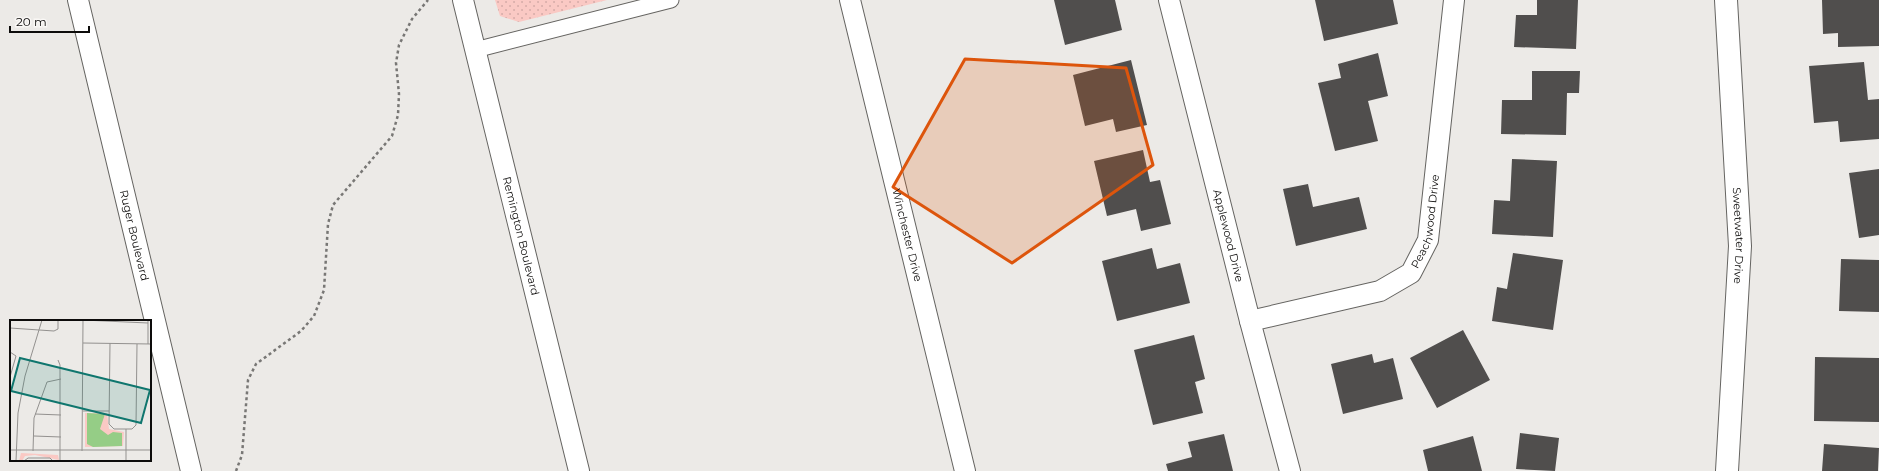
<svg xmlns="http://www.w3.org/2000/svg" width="1879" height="471" viewBox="0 0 1879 471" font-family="Montserrat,sans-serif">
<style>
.grass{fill:url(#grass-dots)}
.building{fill:#504e4d}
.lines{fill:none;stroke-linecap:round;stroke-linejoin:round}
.pedestrian-casing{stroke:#656461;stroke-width:17}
.minor-casing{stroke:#656461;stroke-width:22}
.tertiary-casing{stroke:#656461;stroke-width:24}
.path{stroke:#787775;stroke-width:2.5;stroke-dasharray:3 3;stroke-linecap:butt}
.pedestrian{stroke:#fff;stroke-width:15}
.minor{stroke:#fff;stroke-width:20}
.tertiary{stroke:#fff;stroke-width:22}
.marked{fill:#dd550c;fill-opacity:0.2;stroke:#dd550c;stroke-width:3;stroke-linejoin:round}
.labels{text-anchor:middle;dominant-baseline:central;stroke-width:4;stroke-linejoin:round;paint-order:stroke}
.street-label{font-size:11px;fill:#0d0c0b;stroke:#f9f7f5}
.inset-road{fill:none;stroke:#93918f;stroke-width:1}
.view{fill:#0f766e;fill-opacity:0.15;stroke:#0f766e;stroke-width:2}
.inset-edge{fill:none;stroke:#0d0c0b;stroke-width:2}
</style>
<defs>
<pattern id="grass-dots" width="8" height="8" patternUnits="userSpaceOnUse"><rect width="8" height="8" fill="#fac9c4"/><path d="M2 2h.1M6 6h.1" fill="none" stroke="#d5aba7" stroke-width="1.8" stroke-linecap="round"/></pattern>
</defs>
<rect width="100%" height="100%" fill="#eceae7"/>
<path class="grass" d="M495,0H607L519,22L500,16Z"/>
<path class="building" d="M1054,0H1115L1122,30L1065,45Z
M1315,0H1393L1398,24L1324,41Z
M1537,0H1578L1576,49L1514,47L1516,15H1537Z
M1822,0H1879V46L1838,47V33L1823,34Z
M1378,53L1388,96L1368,101L1378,141L1335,151L1318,83L1341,78L1338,64Z
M1131,60L1147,125L1116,132L1113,119L1085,126L1073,75Z
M1864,62L1868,100L1879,99V139L1840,142L1838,121L1814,123L1809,66Z
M1532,71H1580L1579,93H1567L1566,135L1501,134L1502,100H1532Z
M1143,150L1150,182L1160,180L1171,224L1141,231L1136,209L1107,216L1094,161Z
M1512,159L1557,161L1553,237L1492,234L1494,200L1510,201Z
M1879,169V235L1859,238L1849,173Z
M1308,184L1313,207L1359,197L1367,229L1296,246L1283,189Z
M1152,248L1157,269L1180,263L1190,303L1117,321L1102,261Z
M1513,253L1563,260L1553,330L1492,321L1497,287L1507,289Z
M1841,259L1879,260V312L1839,311Z
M1463,330L1490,380L1437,408L1410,358Z
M1194,335L1205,379L1195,382L1203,413L1153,425L1134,350Z
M1372,354L1374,363L1393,358L1403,399L1343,414L1331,364Z
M1815,357L1879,358V422L1814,421Z
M1520,433L1559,438L1555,471L1516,469Z
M1224,434L1233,471H1168L1166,464L1192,457L1188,442Z
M1473,436L1482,471H1428L1423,450Z
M1824,444L1879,448L1878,471H1822Z"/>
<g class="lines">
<g class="pedestrian-casing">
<path id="pedestrian" d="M475,50L671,0"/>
</g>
<g class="minor-casing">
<g id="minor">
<path id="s1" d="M78,0L191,471"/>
<path id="s2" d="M463,0L579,471"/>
<path id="s3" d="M850,0L965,471"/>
<path id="s4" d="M1169,0L1250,321L1290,471"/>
<path id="s5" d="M1250,321L1380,291L1411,273L1428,240L1454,0"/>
</g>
</g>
<g class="tertiary-casing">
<g id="tertiary">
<path id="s6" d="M1726,0L1740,246L1727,471"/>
</g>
</g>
<path class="path" d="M236,471L242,455L248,380L256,364L301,331L314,316L324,290L328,224L333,205L392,136L398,115L399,94L396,63L399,45L412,19L428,0"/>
<use href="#pedestrian" class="pedestrian"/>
<use href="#minor" class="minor"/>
<use href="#tertiary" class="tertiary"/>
</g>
<path class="marked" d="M965,59L1126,68L1153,165L1012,263L893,187Z"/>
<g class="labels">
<g class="street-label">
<text stroke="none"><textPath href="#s5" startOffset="224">Peachwood Drive</textPath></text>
<text stroke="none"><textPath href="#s1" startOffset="242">Ruger Boulevard</textPath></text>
<text stroke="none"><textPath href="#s2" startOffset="243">Remington Boulevard</textPath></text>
<text stroke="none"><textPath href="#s3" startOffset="242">Winchester Drive</textPath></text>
<text stroke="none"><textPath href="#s4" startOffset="243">Applewood Drive</textPath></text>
<text stroke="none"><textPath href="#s6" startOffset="236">Sweetwater Drive</textPath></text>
</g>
</g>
<g transform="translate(10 320)">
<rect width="141" height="141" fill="#eceae7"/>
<path d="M75,93H97L99,109L114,112L113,126L75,127ZM11,133L48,135L49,140L25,135L15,136L12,141H9Z" fill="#fac9c4"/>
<path d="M77,93L95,94L90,109L98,115L103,112L112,113V126L83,127L77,124Z" fill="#95cd86"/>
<path class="inset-road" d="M73,0L138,3M138,0V24M0,8L44,11L48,9V0M73,23L141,24M100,23L99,104L104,109H122L126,105L127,24M0,32L6,36L0,57M48,40L50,45V141M73,91H99M25,94L51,95M116,109V141M24,116L51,117M0,130H141M23,131L24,98L37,62L51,59M72,131L73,0M6,141L8,93L15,56L32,0M14,141L18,138H40L43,141"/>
<path class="view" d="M10,38L140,70L131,103L1,71Z"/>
<rect width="141" height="141" class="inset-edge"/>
</g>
<path d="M10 26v6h79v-6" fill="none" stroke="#0d0c0b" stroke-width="2"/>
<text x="16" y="26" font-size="12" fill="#0d0c0b" stroke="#f9f7f5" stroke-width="3" paint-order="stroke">20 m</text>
</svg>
